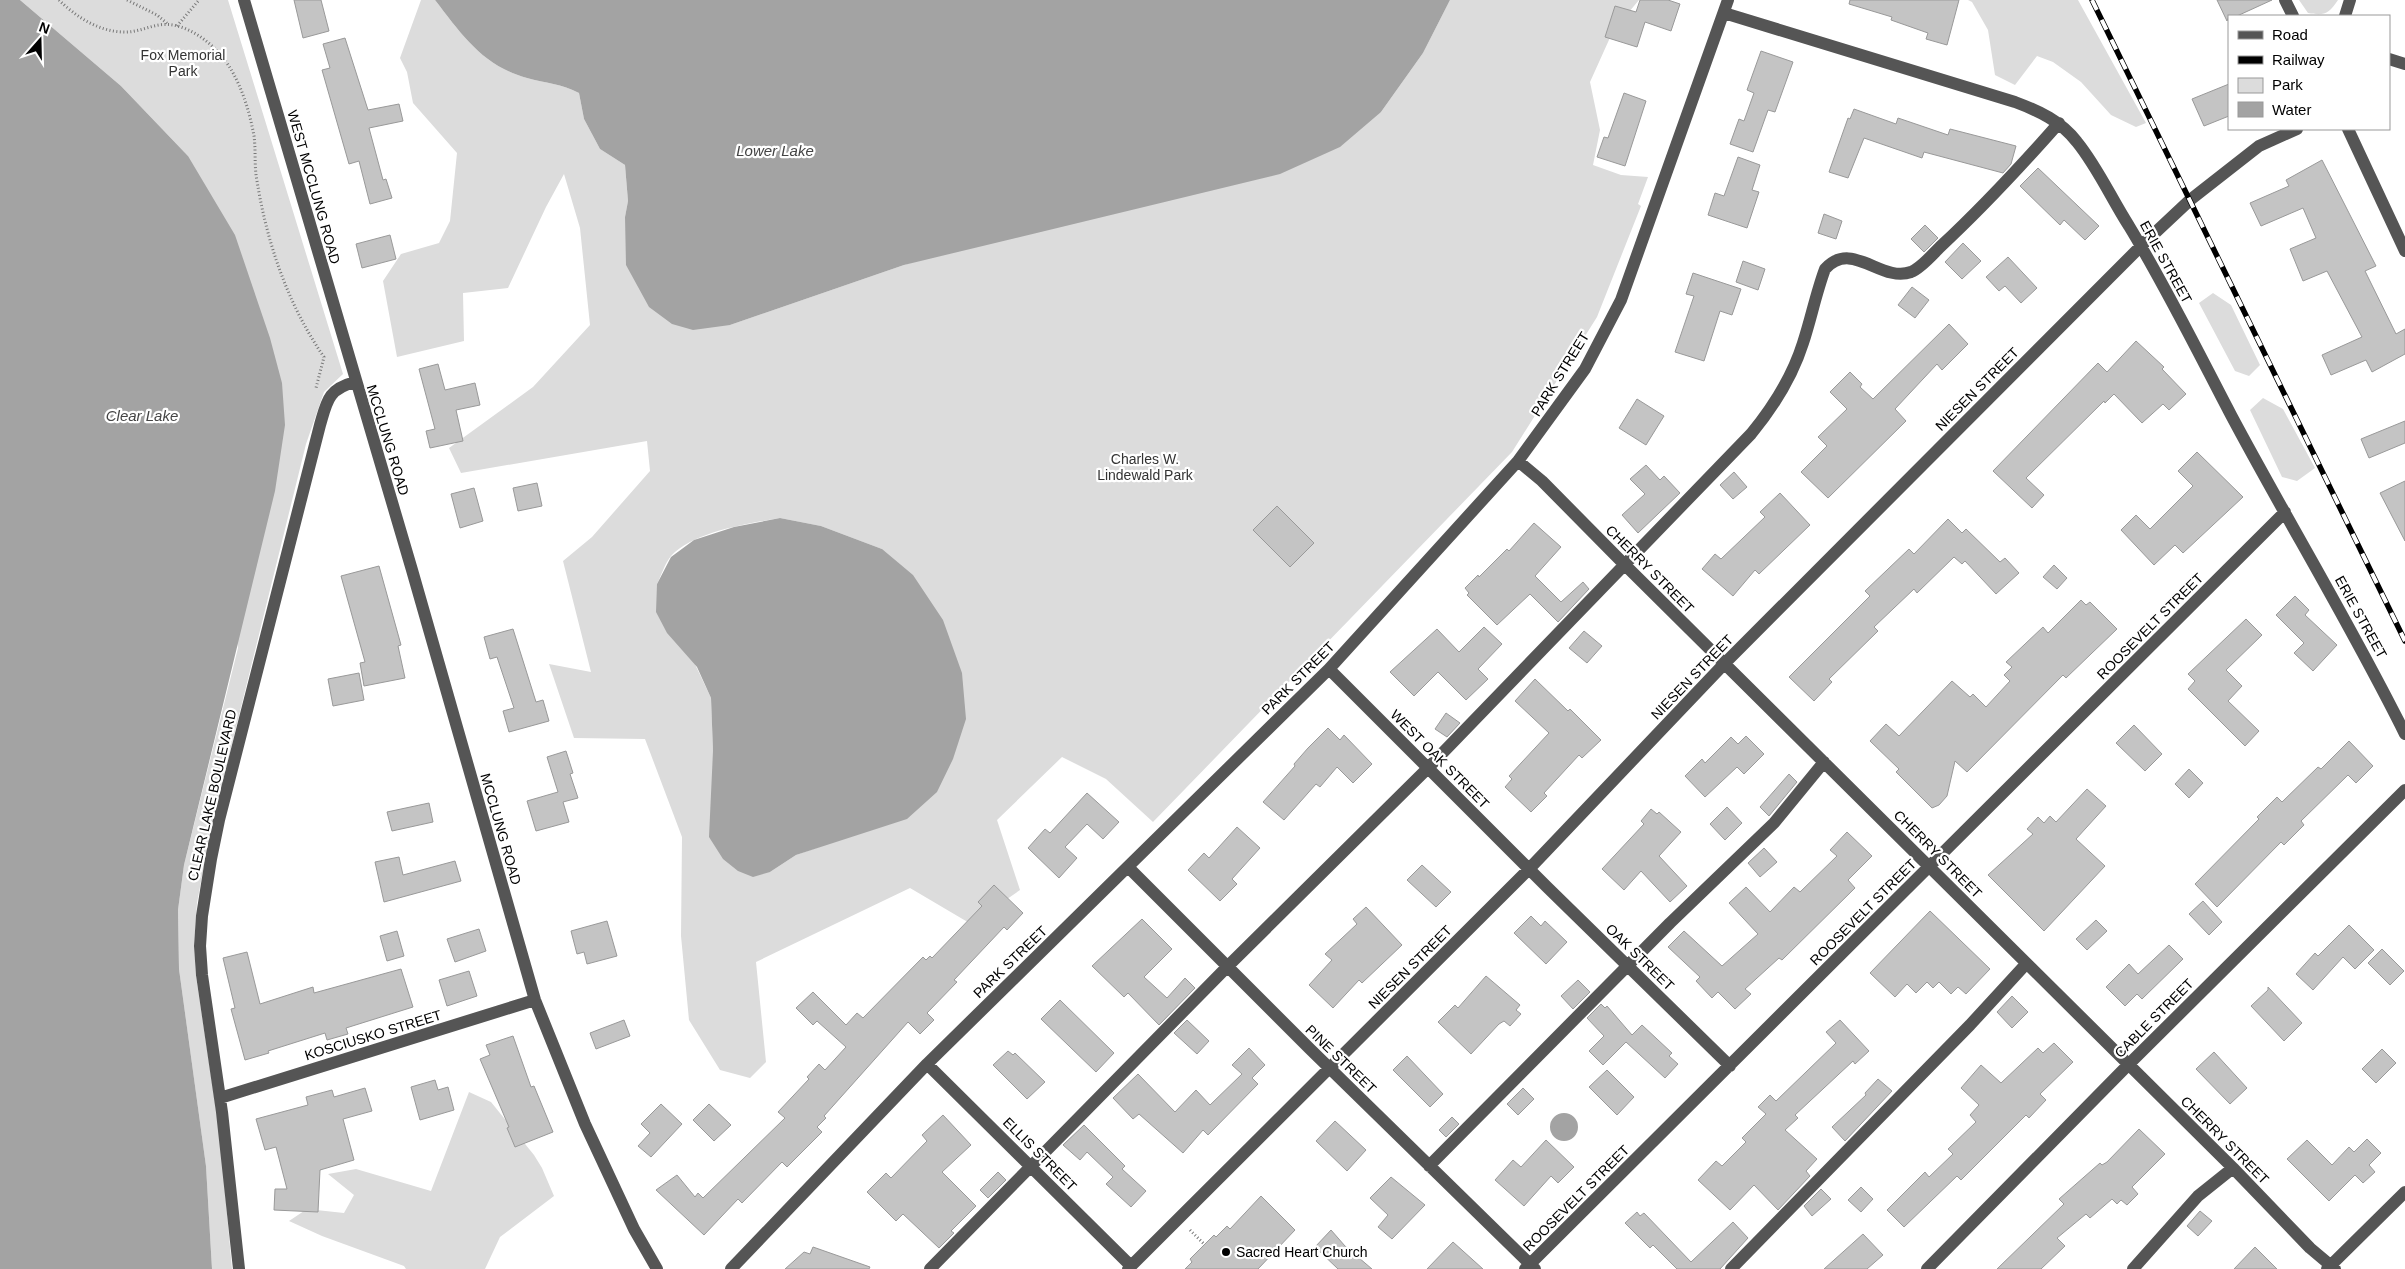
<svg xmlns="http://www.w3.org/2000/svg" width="2405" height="1269" viewBox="0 0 2405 1269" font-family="Helvetica,sans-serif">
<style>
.green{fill:#dcdcdc;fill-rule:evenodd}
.water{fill:#a3a3a3}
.building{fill:#c4c4c4;stroke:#999}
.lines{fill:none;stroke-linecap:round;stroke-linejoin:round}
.path{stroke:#777;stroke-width:3;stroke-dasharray:1 2.5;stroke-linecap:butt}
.minor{stroke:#555;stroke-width:12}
.rail-casing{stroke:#000;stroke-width:5.5}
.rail{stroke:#fff;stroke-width:4;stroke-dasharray:11;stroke-linecap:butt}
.poi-dot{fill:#000;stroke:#fff;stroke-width:2}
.labels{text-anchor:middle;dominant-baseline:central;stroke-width:4.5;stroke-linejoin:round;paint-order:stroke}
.park-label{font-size:14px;fill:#333;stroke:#fff}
.street-label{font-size:14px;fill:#000;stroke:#fff}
.poi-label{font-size:14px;fill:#000;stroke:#fff;text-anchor:start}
.water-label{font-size:15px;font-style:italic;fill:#444;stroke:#fff}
</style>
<rect width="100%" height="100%" fill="#fff"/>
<path class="green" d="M20,0H228L343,374L324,392L306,444L210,833L197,903L194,944L196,976L220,1136L232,1269H212L206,1166L179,969L178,910L184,865L238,648L188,156L121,86Z
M421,0H435C462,35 483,66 527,78C545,83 562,84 579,93L584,119L600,149L625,165L628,201L625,217L730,325L904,265L1381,112L1423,53L1450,0H1639L1613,31L1590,82L1600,130L1593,165L1621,175L1648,177L1638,204L1641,206L1597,317L1512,452L1153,822L1106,779L1062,757L997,820L1020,890L971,924L910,888L756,962L766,1062L750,1078L720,1070L689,1020L681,936L682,837L645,739L574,738L549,664L591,672L563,561L592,537L650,471L647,441L461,473L449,448L533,387L590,325L580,228L564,174L546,207L508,288L463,293L464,341L397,357L383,281L401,254L439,243L450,221L457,153L413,103L407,72L400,58ZM780,518L821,526L882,549L836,841L796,855L770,872L713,751L711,698L657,584C661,576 665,563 671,556C695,531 747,524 780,518Z
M1968,0H2078L2146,123L2136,127L2111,115L2081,82L2053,62L2037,56L2015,85L1995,75L1988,30L1972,2Z
M2299,0H2338C2329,14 2324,16 2308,13Z
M2213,293L2231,305L2260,365L2249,376L2235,371L2199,303Z
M2263,398L2283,409L2315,468L2297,481L2282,477L2250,410Z
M469,1092L491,1102L534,1155L542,1168L554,1196L500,1237L485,1269H406L404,1266L322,1236L289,1221L307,1209L344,1213L354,1195L328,1174L356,1169L431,1191Z"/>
<path class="water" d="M0,0H20L121,86L188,156L235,235L270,338L282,383L285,425L275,491L184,865L178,910L179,969L206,1166L212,1269H0Z
M435,0H1450L1423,53L1381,112L1340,147L1280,174L904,265L730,325L693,330L672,324L649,307L626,265L625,217L628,201L625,165L600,149L584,119L579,93C562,84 545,83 527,78C483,66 462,35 435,0Z
M780,518L821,526L882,549L913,575L943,620L962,673L966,719L953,759L937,792L907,819L796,855L770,872L753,877L738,871L723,859L709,837L713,751L711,698L697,667L667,633L656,612L657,584L671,557L694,540L734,527Z
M1550 1127a14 14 0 1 1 28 0a14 14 0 1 1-28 0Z"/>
<path class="building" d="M294,0H321L329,31L303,38Z
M1640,0H1668L1680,4L1671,31L1645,22L1637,47L1605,37L1615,6L1636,12Z
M1850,0H1959L1947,45L1926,39L1928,33L1891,20L1892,17L1849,4Z
M2217,0H2272L2237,16H2229L2227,21Z
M345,38L368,110L399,104L403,121L369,128L383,180L386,179L392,198L370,204L359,161L349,164L322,70L330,68L323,44Z
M1761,51L1793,62L1775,112L1768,110L1753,152L1730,144L1739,119L1744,121L1754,93L1747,90Z
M2229,84V116L2204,126L2192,99Z
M1624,93L1646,101L1625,166L1597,157L1604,137L1608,138Z
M1854,109L1896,124L1898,118L1948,135L1950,129L2016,146L2011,164L2003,173L1924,152L1922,158L1864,138L1848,178L1829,172L1848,118L1850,119Z
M1738,157L1760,165L1752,190L1759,192L1747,228L1708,215L1715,193L1724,196Z
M2322,160L2376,266L2365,271L2396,334L2405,329V354L2372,372L2366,360L2331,375L2322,355L2362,337L2327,271L2303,281L2290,249L2316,238L2303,208L2261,226L2250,203L2289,186L2286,180Z
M2038,168L2099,226L2085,240L2064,220L2060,225L2020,186Z
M1824,214L1842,221L1836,239L1818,233Z
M1925,225L1938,238L1924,252L1911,239Z
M390,235L396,259L362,268L356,244Z
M1963,243L1981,261L1962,279L1945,262Z
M2008,257L2037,288L2021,303L2005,286L1999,291L1986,277Z
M1743,261L1765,269L1758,290L1736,282Z
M1693,273L1741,289L1732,315L1720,311L1704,361L1675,352L1694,296L1686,294Z
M1912,287L1929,300L1915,318L1898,305Z
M1949,324L1968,344L1942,370L1937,364L1895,409L1906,421L1828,498L1801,472L1827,446L1818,437L1847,409L1830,392L1850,372L1862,384L1860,387L1873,399Z
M2136,341L2164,367L2162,369L2186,394L2169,410L2163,404L2142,423L2114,394L2105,403L2104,401L2026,478L2044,495L2032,508L1993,471L2098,363L2107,372Z
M438,364L445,390L475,383L480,405L456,410L463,441L430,448L426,431L435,429L419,369Z
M1637,399L1664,416L1646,445L1619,428Z
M2405,421V443L2369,458L2361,439Z
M2197,452L2243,497L2183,553L2175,545L2154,565L2121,530L2136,515L2150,529L2193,486L2178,471Z
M1646,465L1660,480L1664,476L1680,493L1638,533L1622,515L1645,494L1630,479Z
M1734,472L1747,487L1733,499L1720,485Z
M2405,481V541L2380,493Z
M537,483L542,506L518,511L513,488Z
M474,488L483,521L460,528L451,494Z
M1780,493L1810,525L1759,574L1755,570L1733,596L1702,569L1715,554L1721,559L1765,517L1760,512Z
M1277,506L1314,543L1290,567L1253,530Z
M1948,519L1962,533L1966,529L2000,562L2005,558L2019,573L1996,594L1965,561L1962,564L1954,557L1917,593L1914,589L1874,627L1878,631L1829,679L1832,682L1814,701L1789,677L1870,596L1865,591L1909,549L1914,554Z
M1534,523L1561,547L1535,576L1561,602L1583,582L1589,589L1558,622L1530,594L1497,625L1467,595L1469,593L1465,588L1478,575L1479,577L1507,549L1509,551Z
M2054,565L2067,578L2057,589L2043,577Z
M379,566L401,645L398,646L405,678L364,686L360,663L365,662L341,576Z
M2295,596L2309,610L2305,615L2337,645L2313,671L2294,653L2304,643L2276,615Z
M2081,600L2086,605L2090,602L2117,629L2066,678L2063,675L1967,772L1955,761L1947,796L1939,805L1932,808L1896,772L1899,769L1870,741L1886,724L1899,736L1952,681L1970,697L1973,694L1986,707L2010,681L2004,675L2012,667L2006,662L2043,627L2048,633Z
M2246,619L2262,635L2226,670L2242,686L2228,701L2259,731L2245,746L2188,689L2195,681L2188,674Z
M1484,627L1502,644L1478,669L1488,679L1466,700L1438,672L1414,696L1390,672L1437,629L1459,652Z
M513,629L536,702L543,700L549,721L509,732L503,711L514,708L497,657L490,659L484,637Z
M1584,631L1602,646L1587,663L1569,648Z
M359,673L364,700L333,706L328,679Z
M1535,679L1568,711L1570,709L1601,740L1582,758L1579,755L1544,793L1547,796L1531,812L1505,787L1512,779L1509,776L1549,733L1515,701Z
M1446,713L1460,723L1447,737L1435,729Z
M2134,725L2162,754L2145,771L2116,743Z
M1328,728L1340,740L1344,735L1372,764L1353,783L1337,767L1320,787L1316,784L1284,820L1263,802L1295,766L1294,764L1308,748Z
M1746,736L1764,754L1744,774L1737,767L1705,797L1685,776L1702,759L1705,763L1731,737L1738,744Z
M2349,741L2373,766L2356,783L2348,775L2301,821L2304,825L2284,845L2281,842L2217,907L2195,884L2259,819L2257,817L2277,797L2282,802L2318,767L2321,769Z
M566,751L573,773L570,774L578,798L563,802L569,822L536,831L527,801L558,792L547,757Z
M2189,769L2203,783L2189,798L2175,784Z
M1789,774L1797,782L1769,816L1760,807Z
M2087,789L2106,806L2076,839L2105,866L2044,931L1988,875L2033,834L2027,829L2038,817L2044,823L2050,816L2056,822Z
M1087,793L1119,822L1103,839L1087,824L1065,847L1077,858L1059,878L1028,848L1045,829L1050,833Z
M429,803L433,822L392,831L387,812Z
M1727,807L1742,823L1725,840L1710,824Z
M1651,809L1657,814L1659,812L1681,832L1659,856L1687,886L1670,902L1641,871L1624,890L1602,869L1644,824L1641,821Z
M1237,827L1260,848L1232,879L1237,884L1220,901L1188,870L1204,853L1209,858Z
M1847,832L1872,856L1848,880L1855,888L1782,960L1779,958L1745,989L1751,994L1735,1009L1718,992L1712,998L1696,981L1700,977L1668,947L1684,931L1722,966L1758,934L1729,903L1746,887L1770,912L1794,887L1800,892L1837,856L1830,850Z
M1764,848L1777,862L1760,877L1748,863Z
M399,857L403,875L455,861L461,881L384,902L375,862Z
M1422,865L1451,892L1436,907L1407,880Z
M994,885L1023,913L1007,930L1004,927L954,980L957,982L927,1013L934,1020L920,1034L908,1022L824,1116L826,1118L817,1127L822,1132L787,1167L782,1162L742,1203L738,1199L704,1235L656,1190L677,1175L695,1197L698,1193L703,1198L785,1118L778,1112L809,1079L807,1077L819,1064L825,1070L846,1047L817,1021L813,1025L796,1008L813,992L846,1025L857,1013L863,1018L923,957L926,960L930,956L932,958L982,906L978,902Z
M2203,901L2222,922L2209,935L2189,914Z
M1366,907L1402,945L1362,983L1359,980L1333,1008L1309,985L1332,960L1325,954L1357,924L1353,919Z
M1930,911L1990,969L1966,994L1958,987L1951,994L1939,982L1933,988L1927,982L1916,993L1907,984L1895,997L1870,973Z
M1531,916L1541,926L1545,921L1567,942L1546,964L1514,933Z
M1142,919L1172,949L1144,977L1167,998L1185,978L1195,988L1159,1025L1128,993L1124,997L1092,966Z
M2096,920L2107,931L2087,950L2076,939Z
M607,921L617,956L587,964L584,952L577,954L571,931Z
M2349,925L2374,950L2355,969L2343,957L2313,990L2296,974L2315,953L2318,956Z
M479,929L486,951L455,962L447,939Z
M397,931L404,956L387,961L380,936Z
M2169,945L2183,959L2142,999L2137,994L2125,1006L2106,987L2129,964L2138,974Z
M2382,949L2404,971L2390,985L2368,963Z
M247,952L260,1004L313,987L314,993L401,969L413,1007L346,1028L348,1034L327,1040L325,1033L268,1051L269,1053L245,1060L231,1009L235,1008L223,958Z
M469,971L477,996L447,1006L439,980Z
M1486,976L1520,1005L1516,1010L1521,1014L1510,1026L1504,1021L1499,1024L1471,1054L1438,1022L1455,1005L1458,1008Z
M1578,980L1590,992L1573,1009L1561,996Z
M2268,987L2302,1023L2284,1041L2251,1006L2268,990Z
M2012,996L2028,1012L2012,1028L1997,1012Z
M1060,1000L1114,1053L1096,1072L1041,1019Z
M1601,1004L1605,1008L1607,1006L1632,1035L1642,1025L1672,1053L1669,1056L1678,1064L1665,1078L1626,1042L1603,1065L1589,1051L1604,1036L1587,1018Z
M624,1020L630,1036L596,1049L590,1033Z
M1187,1020L1209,1041L1197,1054L1174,1033Z
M1840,1020L1869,1051L1855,1064L1853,1061L1795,1115L1798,1118L1785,1130L1817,1159L1806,1171L1810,1176L1778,1210L1754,1185L1730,1210L1698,1180L1716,1161L1722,1166L1746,1142L1742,1138L1766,1114L1758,1107L1770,1095L1776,1101L1836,1043L1826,1032Z
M513,1036L531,1087L534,1086L553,1132L515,1147L507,1128L509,1127L480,1059L490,1055L486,1045Z
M2054,1043L2073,1062L2040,1094L2046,1100L2029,1118L2026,1115L1961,1180L1957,1176L1904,1227L1887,1210L1925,1172L1929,1177L1953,1154L1948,1149L1976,1122L1970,1115L1979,1105L1961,1088L1981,1065L2001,1083L2038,1048L2043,1053Z
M1249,1048L1265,1065L1252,1078L1258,1084L1208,1135L1203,1130L1183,1153L1139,1114L1133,1119L1113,1098L1138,1074L1175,1112L1196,1090L1210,1105L1242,1074L1232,1065Z
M2382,1049L2396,1063L2376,1083L2362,1069Z
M1008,1051L1013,1055L1015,1053L1045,1082L1027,1099L993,1065Z
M2214,1052L2247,1088L2230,1104L2196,1069Z
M1407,1056L1443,1094L1430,1107L1393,1070Z
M1607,1070L1634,1097L1617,1115L1589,1087Z
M1878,1079L1892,1091L1845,1141L1832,1127L1866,1095L1865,1093Z
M435,1080L438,1090L448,1087L454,1110L420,1120L411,1087Z
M365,1088L372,1111L343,1119L354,1160L320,1170L318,1212L274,1210L275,1189H287L276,1147L265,1150L256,1119L308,1105L306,1097L332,1090L334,1097Z
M1523,1088L1534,1099L1518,1115L1507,1104Z
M661,1104L682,1124L651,1157L638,1146L650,1133L641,1124Z
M709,1104L731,1125L714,1141L693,1120Z
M943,1115L971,1145L942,1172L976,1206L951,1231L954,1233L939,1248L903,1214L896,1221L867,1192L886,1173L891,1178L927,1141L922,1135Z
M1452,1117L1459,1124L1446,1137L1439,1130Z
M1335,1121L1366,1150L1347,1171L1316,1141Z
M1084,1125L1125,1166L1122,1169L1146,1191L1131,1207L1106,1184L1113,1177L1087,1152L1080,1160L1063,1145Z
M2139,1129L2165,1154L2132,1187L2138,1194L2127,1205L2121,1200L2117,1204L2112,1199L2090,1218L2086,1214L2057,1238L2065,1246L2041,1269H1997L2064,1204L2059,1199L2100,1163L2102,1165L2107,1162Z
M2367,1139L2381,1153L2369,1165L2375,1172L2363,1183L2355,1175L2329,1201L2287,1159L2307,1140L2332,1165L2349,1147L2354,1152Z
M1546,1140L1574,1167L1558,1183L1551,1176L1524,1206L1495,1180L1513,1160L1521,1167Z
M998,1172L1006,1180L988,1198L980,1190Z
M1391,1177L1425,1205L1392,1239L1378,1227L1388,1215L1370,1198Z
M1861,1187L1873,1199L1861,1212L1848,1200Z
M1821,1189L1831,1199L1812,1216L1804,1206Z
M1261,1196L1295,1230L1258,1269H1185L1192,1262L1190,1259L1214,1235L1216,1237L1227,1226L1230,1229Z
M2200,1211L2212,1221L2198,1236L2187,1226Z
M1637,1212L1640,1216L1644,1213L1691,1262L1733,1222L1748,1238L1720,1269H1677L1653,1245L1650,1248L1625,1223Z
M1331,1230L1345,1246L1372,1269H1338L1315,1247Z
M1863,1234L1883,1255L1867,1269H1824Z
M1453,1242L1483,1269H1427Z
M813,1247L870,1267L869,1269H785L804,1252L810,1254Z
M2255,1247L2277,1269H2234Z"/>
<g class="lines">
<path class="path" d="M59,0C75,16 98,31 122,32C135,33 147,27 159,25C182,21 207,39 221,55C239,77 249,108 254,136C256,150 254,166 257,181C267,243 288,305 324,357L316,388
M127,0L157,15L168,24
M177,26L199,0
M1190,1230L1204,1244"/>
<path class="minor" d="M244,0L412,570L535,1000L585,1124L634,1229L657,1269
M2285,0L2293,16
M1724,13L2015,102C2039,111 2061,121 2077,142C2098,168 2111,198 2129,226C2166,287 2198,352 2231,415C2288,522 2351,625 2405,734
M2345,16L2350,0
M2389,59L2405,64
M2348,129L2405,251
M1518,461L1542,481L1624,564L2233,1168L2310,1248L2335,1269
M1329,669L1547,887L1730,1066
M1129,868L1310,1049L1535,1269
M927,1064L1131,1266
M220,1098L535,1000
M1429,1166L1670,923L1774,823L1824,762
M239,1269L222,1112L202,975L200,946L202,916L211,859L219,820L320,425C327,401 328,389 355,382
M731,1269L927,1064L1329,669L1518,461L1585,369L1621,300L1728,0
M930,1269L1228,966L1428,768L1751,434C1774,406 1792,378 1803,343C1811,319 1816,293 1825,269C1852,239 1881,283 1911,272C1921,268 1932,255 1940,247C1982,208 2021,166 2059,123
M1128,1269L1529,869L1725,663L2142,245L2190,200L2259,146L2297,129
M1525,1269L2285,512
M1731,1269L1970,1025L2026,964
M1927,1269L2128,1065L2405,790
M2133,1269L2198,1196L2233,1168
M2327,1269L2405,1192"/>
<g class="rail-casing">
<path id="rail" d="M2092,0L2405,641"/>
</g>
<use href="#rail" class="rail"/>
</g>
<circle class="poi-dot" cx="1226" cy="1252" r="5"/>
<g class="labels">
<g class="park-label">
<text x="183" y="55">Fox Memorial<tspan x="183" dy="16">Park</tspan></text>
<text x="1145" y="459">Charles W.<tspan x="1145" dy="16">Lindewald Park</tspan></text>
</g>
<g class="street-label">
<text transform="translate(314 187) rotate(74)">WEST MCCLUNG ROAD</text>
<text transform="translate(2166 262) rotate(61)">ERIE STREET</text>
<text transform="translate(1560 374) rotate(-58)">PARK STREET</text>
<text transform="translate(1977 389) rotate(-45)">NIESEN STREET</text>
<text transform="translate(388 440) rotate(73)">MCCLUNG ROAD</text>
<text transform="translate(1650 569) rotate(45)">CHERRY STREET</text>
<text transform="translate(2361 617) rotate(61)">ERIE STREET</text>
<text transform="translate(2150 626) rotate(-45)">ROOSEVELT STREET</text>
<text transform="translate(1692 677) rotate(-46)">NIESEN STREET</text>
<text transform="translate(1298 678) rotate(-45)">PARK STREET</text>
<text transform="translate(1440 759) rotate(45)">WEST OAK STREET</text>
<text transform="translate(212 795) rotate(-77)">CLEAR LAKE BOULEVARD</text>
<text transform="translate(501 829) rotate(74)">MCCLUNG ROAD</text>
<text transform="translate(1938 854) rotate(45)">CHERRY STREET</text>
<text transform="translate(1863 912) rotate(-45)">ROOSEVELT STREET</text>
<text transform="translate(1640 957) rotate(44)">OAK STREET</text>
<text transform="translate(1010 962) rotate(-44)">PARK STREET</text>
<text transform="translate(1410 967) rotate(-45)">NIESEN STREET</text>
<text transform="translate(2154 1018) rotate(-45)">CABLE STREET</text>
<text transform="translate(373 1035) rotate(-17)">KOSCIUSKO STREET</text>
<text transform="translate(1341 1059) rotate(44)">PINE STREET</text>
<text transform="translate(2225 1140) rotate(45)">CHERRY STREET</text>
<text transform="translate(1040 1154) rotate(45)">ELLIS STREET</text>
<text transform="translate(1576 1198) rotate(-45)">ROOSEVELT STREET</text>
</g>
<g class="poi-label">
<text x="1236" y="1252">Sacred Heart Church</text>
</g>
<g class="water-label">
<text x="775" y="150">Lower Lake</text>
<text x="142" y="415">Clear Lake</text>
</g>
</g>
<rect x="2228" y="15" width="162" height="115" fill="#ffffff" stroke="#999999"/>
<rect x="2238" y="31" width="25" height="8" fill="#555555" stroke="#999999"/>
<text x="2272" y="40" font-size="15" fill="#000000">Road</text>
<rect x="2238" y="56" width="25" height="8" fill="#000000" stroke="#999999"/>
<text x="2272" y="65" font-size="15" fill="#000000">Railway</text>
<rect x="2238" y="78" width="25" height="15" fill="#dcdcdc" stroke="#999999"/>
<text x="2272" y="90" font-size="15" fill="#000000">Park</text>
<rect x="2238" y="102" width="25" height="15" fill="#a3a3a3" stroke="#999999"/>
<text x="2272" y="115" font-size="15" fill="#000000">Water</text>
<g transform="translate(40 40) rotate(20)" stroke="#ffffff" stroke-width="4" paint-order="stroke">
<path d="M0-4L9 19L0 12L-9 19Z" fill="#000000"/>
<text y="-8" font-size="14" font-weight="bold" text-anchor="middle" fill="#000000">N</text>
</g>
</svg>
